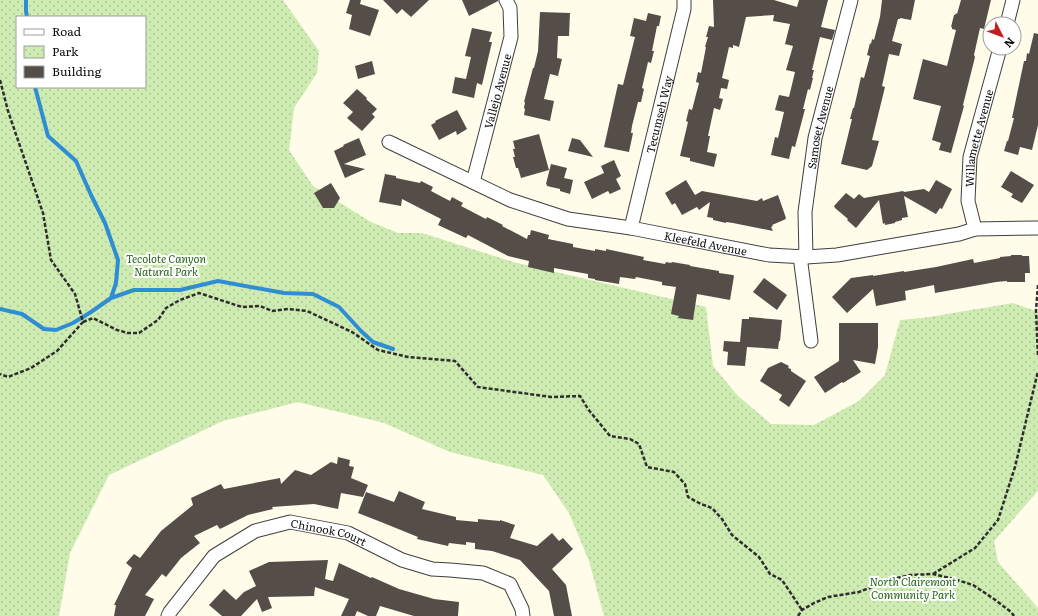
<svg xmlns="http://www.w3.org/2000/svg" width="1038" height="616" viewBox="0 0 1038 616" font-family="Literata,serif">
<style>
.park{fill:url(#park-dots);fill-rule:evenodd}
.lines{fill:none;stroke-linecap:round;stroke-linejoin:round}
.stream{stroke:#2f8dd4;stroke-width:4}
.building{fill:#554d48}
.street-casing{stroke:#3f3f3f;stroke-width:15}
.path{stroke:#2e2e2e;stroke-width:2.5;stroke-dasharray:4 2;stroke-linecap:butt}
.street{stroke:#fff;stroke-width:13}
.labels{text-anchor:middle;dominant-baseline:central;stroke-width:4;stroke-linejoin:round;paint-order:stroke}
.street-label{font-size:11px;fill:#0c0c0c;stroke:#fff}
.park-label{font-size:11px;font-style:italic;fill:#276619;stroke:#fff}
</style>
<defs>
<pattern id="park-dots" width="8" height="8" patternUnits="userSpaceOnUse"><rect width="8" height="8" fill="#ceebb2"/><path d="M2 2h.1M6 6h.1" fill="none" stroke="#b0c898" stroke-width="1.8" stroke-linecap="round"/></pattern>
</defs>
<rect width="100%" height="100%" fill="#fffcea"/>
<path class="park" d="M0,0H283L319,51L317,73L294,108L289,150L313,186L371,222L398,233H422L513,262L706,307L713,366L738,396L771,424L814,425L859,401L885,375L900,320L923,318L1013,303L1038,312V491L994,541L998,562L1038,608V616H604L589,561L569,513L543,475L450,452L384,423L298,402L223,421L109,475L70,553L59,616H0ZM17,17H145V87H17Z"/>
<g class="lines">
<path class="stream" d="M26,0V11L27,17
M111,298L134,290H180L218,281L284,293L313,294L339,307L361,331L373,342L393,349
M0,309L22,314L44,329L56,330L73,323L91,312L111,298L116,283L118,260L105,223L91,195L76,161L48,136L35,87"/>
</g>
<path class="building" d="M350,0H361L360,4L379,10L370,36L349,29L352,15L346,13Z
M383,0H429L411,17L402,9L397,14Z
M462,0H498V1L469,16Z
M713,0H774L797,7L799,0H828L821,27L835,30L832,40L820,37L812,70H814L812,78H813L810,90L808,89L803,109H805L795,147L792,146L789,159L771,155L775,137L778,138L784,112L775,110L779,95L789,97L795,72L786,70L793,46L785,44L790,24L773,21L774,15L746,17L739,47L733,45V48L729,47L722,78L729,80L727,89L721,88L719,98L723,99L720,110L714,108L708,136H710L707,152L717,154L714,167L690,161V158L680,156L688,122L686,121L689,109L692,110L699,83L696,82L698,72L701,73L706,47H705L708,37H706L709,26L714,27Z
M882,0H915L911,20L900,18V19H898L892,41L902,44L899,56L889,54L882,86L885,87L872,140L879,141L872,166L867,170L841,164L852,119H850L853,108H854L861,77L864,78L870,56L867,55L870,43L871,44L872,39L874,40L880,17Z
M961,0H991L984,29L980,28L974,55L975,57L963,105L964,106L951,153L939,150L941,143L932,140L941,106L913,99L923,59L947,66L956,30L952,29V27H951L954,15H955L956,13L957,14Z
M540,12L570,13L569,36H558L557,58L562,59L558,76L550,74L544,99L554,101L550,121L524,115L525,109L524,108L525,102H524L533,68H534L538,51Z
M648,13L661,16L659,26H657L652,51H654L651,63L648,62L642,88L644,89L641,102H638L632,126L631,133H633L629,152L604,147L618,84L623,85L635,37L630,36L634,18L646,21Z
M472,28L492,32L489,42H492L482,85L477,83L474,98L452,93L455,77L466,79L471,57L465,56Z
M1034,33L1038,34V125L1032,150L1020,147L1018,155L1004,151L1007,141H1008L1014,118H1012L1024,61H1026L1027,53L1029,54Z
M372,61L375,74L358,79L355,66Z
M357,89L367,98L366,99L377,109L372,114L375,117L362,131L347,118L353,112L343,103Z
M457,110L467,129L457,135L456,131L439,140L431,125L436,122L435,121Z
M539,134L549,170L521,178L518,168H516L513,157H515L513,149H515L513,141Z
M359,138L366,155L344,164L365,169L345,178L334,151L344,146L343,145Z
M572,138L580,140L593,157L568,151Z
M614,160L621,176L616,179L621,189L610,194L608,191L592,199L584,182L604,173L601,166Z
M551,164L567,168L564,178L573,180L570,194L560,191V189L547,186V185L546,184Z
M1011,171L1034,185L1022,203L1011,197L1013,194L1001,187Z
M385,174L396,176V178L420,183L421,181L433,187L431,191L450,201L452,197L463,203L461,206L486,219L487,217L503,225L502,226L527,239L528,235H530L531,230L549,235L548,239L573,244V247L595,251V249L606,251V249L644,257L643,260L665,264L666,262L671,263L672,262L690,265V266L719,271V273L733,275L734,276L730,300L697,294L693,320L678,318L679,316L671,314L676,287L662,285V282L636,277L635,279L620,277L619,284L595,280V279L588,278V274L554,268V273L528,267L529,261L508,256L468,235L466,238L438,225L441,219L402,199L401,206L379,202Z
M686,180L695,195L702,191L757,201L762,198L763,201L778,195L786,218H785L786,219L772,225L773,226L771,227L773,231L733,223L726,222V223L713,220V218L707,217L710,202L699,210L697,207L682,215L675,203L672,205L665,193Z
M936,180L952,189L942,209L940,208L936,214L904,196L908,217L902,218V220L895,222V223L885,225V223L883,224L879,200L856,228L847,220L848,219L835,208L834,206L846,193L854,199L859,194L864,198L903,191L904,192L924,189L929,192Z
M331,183L340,198L334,208H323L314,193Z
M1011,255H1022V256H1029L1030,273H1025V282H1007V281L996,282L935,293L934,285L905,291L906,300L876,306L873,289L847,313L832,297L851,278L873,275V276L904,271V272L936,267L973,259L974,263L1000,258V257L1011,256Z
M764,278L787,295L777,310L753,292Z
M749,317L782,320L780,341H779L778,349L747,347L745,366L727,365L728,352L723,351L724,341L740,342L742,319H749Z
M839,323H878V347L875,364L853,360L861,372L843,383L842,382L825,393L814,377L839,361Z
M781,362L789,366L788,368L791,369V371L806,381L789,407L779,400L782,395L760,381L768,368Z
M338,457L350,460L349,466L354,467L351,478L368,485L363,497L341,493L338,509L314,504L272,507L273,509L248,515L220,529L217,525L194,536L200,543L181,558L166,577L162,574L145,595L154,599L145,616H114L116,605H114L132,568L126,563L134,554L140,558L161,531L193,505L191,498L221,484L224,489L280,478L281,484L295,470L311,475L331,462L337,464Z
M399,491L425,502L422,509L456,517V520L478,522V519L500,521V520L515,525L510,538L537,546L552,533L559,541L563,538L573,549L552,569L566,585L572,616H554L549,591L520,560L492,551L475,549V543L466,542V545L449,543L448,546L417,539L418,537L381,522L358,513L366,492L394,502Z
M328,560L325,579L333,581L339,563L371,578L372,577L399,589L434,599L459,602L458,616H414L380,606L376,616H368L357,611L355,616H341L349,599L315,587L314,596L268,597L272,608L262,612L257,599L241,616H222L209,605L224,589L236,600L244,592L256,586L249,571L269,562Z"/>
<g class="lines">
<g class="street-casing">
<g id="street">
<path d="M1007,24L1013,0"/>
<path id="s1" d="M389,142L510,200L568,219L631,228L769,255L806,257L837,255L959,234L975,229L1038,228"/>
<path id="s2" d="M473,182L511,37L510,8L506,0"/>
<path id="s3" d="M631,228L684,9V0"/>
<path id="s4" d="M975,229L968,201L970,157L1000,48"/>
<path d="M800,256L811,341"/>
<path id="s5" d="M806,257L805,212L815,138L851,0"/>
<path id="s6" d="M168,616L170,612L214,556L255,531L290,522L348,533L402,560L432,569L450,570L483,573L510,584L522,609L523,616"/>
</g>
</g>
<path class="path" d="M0,80L8,111L43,213L51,260L75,294L83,322L57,351L31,368L8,377L0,374
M1038,285L1036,311L1038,357
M83,322L93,318L117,330L128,333H139L158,320L166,308L180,300L199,293L242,307L260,306L272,311L288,309L307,311L352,332L378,350L408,357L455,361L478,387L551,397L580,396L588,409L610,436L630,439L639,444L647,467L674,472L685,484L688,497L701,504L712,508L722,519L732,535L759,557L770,574L782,580L802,610
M933,574L975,548L998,520L1015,467L1038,371
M798,616L802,610L814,603L828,597L859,592L892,579L911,575L933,574L954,579L973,585L994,599L1011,612L1014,616"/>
<use href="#street" class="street"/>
</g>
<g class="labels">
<g class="street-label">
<text stroke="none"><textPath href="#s2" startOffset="94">Vallejo Avenue</textPath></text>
<text stroke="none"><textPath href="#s3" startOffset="117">Tecumseh Way</textPath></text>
<text stroke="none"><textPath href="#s5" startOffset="131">Samoset Avenue</textPath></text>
<text stroke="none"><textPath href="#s4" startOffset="93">Willamette Avenue</textPath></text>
<text stroke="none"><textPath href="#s1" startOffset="335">Kleefeld Avenue</textPath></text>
<text stroke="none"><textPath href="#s6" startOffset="200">Chinook Court</textPath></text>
</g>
<g class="park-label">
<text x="166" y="258">Tecolote Canyon<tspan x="166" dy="13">Natural Park</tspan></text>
<text x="913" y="581">North Clairemont<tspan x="913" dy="13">Community Park</tspan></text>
</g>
</g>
<rect x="16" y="16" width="130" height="72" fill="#ffffff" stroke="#9e9e9e"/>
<rect x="24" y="29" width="20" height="6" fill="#ffffff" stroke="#9e9e9e"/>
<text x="52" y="36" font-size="12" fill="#0c0c0c">Road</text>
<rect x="24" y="46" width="20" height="12" fill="url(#park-dots)" stroke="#9e9e9e"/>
<text x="52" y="56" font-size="12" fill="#0c0c0c">Park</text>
<rect x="24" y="66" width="20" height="12" fill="#554d48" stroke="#9e9e9e"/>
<text x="52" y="76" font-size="12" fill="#0c0c0c">Building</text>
<g transform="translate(1002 36) rotate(132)"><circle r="19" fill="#ffffff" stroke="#9e9e9e"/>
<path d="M0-3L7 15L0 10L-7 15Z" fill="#c21d20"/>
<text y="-6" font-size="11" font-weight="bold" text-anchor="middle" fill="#0c0c0c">N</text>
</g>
</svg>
